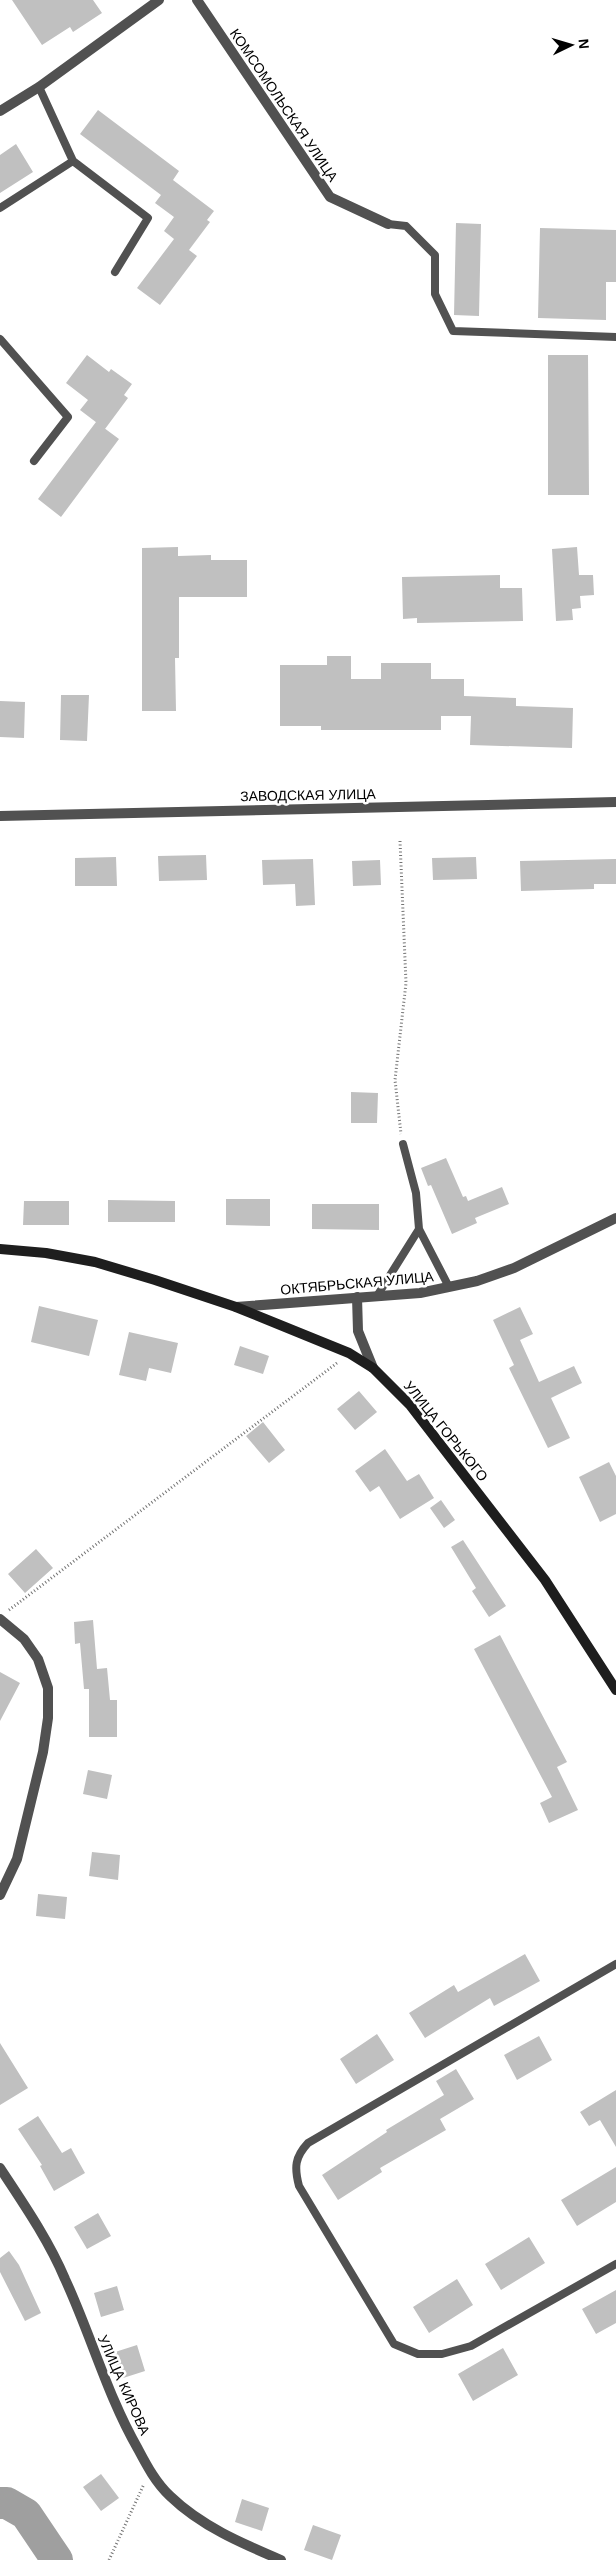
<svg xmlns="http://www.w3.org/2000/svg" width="616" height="2560" viewBox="0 0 616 2560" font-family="Helvetica,sans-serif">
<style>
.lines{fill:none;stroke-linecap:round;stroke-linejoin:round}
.river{stroke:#9f9f9f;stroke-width:32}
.building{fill:#c0c0c0}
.path{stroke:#737373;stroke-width:3;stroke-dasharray:1 2.5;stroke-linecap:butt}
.service{stroke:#515151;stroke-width:8}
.minor{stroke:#515151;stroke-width:10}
.secondary{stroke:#1e1e1e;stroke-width:10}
.labels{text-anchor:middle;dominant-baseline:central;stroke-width:5;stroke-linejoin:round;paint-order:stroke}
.street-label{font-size:14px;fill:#000;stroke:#fff}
</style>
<rect width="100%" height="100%" fill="#fff"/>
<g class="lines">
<path class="river" d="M0,2503H7L26,2514L57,2560"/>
</g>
<path class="building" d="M12,0H93L102,13L73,32L70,27L42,45Z
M98,110L179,171L173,180L214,211L207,220L210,222L189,250L197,256L160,305L137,288L174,239L164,231L174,217L155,203L161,195L80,134Z
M16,144L33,172L0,193V155Z
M456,223L481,224L479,316L454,315Z
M540,228L616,230V282H606V320L538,318Z
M87,355L109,372L111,369L132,384L124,395L128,398L105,429L80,410L88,400L66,383Z
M548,355H588L589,495H548Z
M96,422L119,439L61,517L38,499Z
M178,547V556L211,555V560H247V597H179V658H175L176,711H142V548Z
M577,547L579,575H593L594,595L580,596L581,608L572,609L573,620L556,621L552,549Z
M500,575V588H522L523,621L417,623V618L403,619L402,577Z
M327,656H351V679H381V663H431V679H464V696L516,698V706L573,708L572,748L470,745L471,716H441V730H321V726H280V665H327Z
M61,695H89L87,741L60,740Z
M0,701L25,702L24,738L0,737Z
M206,855L207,880L159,881L158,856Z
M116,857L117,886H75V858Z
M476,857L477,879L433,880L432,858Z
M313,859L315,905L296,906L295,884L263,885L262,860Z
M616,859V884H594V889L521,891L520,861Z
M380,860L381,885L353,886L352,861Z
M351,1092L378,1093L377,1123H351Z
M446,1158L463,1197L466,1196L468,1201L502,1187L509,1204L475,1218L477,1223L452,1234L431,1185L428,1186L421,1168Z
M226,1199H270V1226L226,1225Z
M108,1200L175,1201V1222H108Z
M24,1201H69V1225H23Z
M312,1204H379V1230L312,1229Z
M39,1306L98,1320L89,1356L31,1342Z
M520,1307L533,1334L520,1340L539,1382L574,1366L582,1383L551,1398L570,1438L548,1448L509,1368L514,1365L493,1320Z
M129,1332L178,1343L171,1373L149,1368L146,1381L119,1375Z
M240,1346L269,1356L263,1374L234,1365Z
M359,1391L377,1412L355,1430L337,1409Z
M263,1422L285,1450L269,1463L246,1436Z
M385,1449L407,1481L419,1474L434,1498L400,1519L379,1486L370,1492L355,1471Z
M609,1462L616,1476V1514L600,1522L579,1477Z
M441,1500L455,1520L444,1528L430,1508Z
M463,1540L506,1606L489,1617L472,1591L476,1588L451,1547Z
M36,1549L53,1568L25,1593L8,1574Z
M93,1620L97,1669L107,1668L110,1700H117V1737H89V1689H84L80,1643L75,1644L74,1622Z
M500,1635L567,1762L557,1767L578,1810L549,1823L540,1803L552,1797L474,1649Z
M0,1672L20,1683L0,1721Z
M88,1770L112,1775L107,1799L83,1794Z
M92,1852L120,1855L118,1880L89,1876Z
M38,1894L67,1897L65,1919L36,1916Z
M525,1954L540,1981L494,2006L490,1998L425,2038L409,2013L454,1985L458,1992Z
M377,2034L394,2060L356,2084L340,2059Z
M539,2036L552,2060L517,2080L504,2055Z
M0,2043L28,2088L0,2105Z
M456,2069L474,2099L440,2119L446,2130L380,2168L382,2172L338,2200L322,2175L387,2132L386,2130L444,2095L436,2081Z
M616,2090V2147L600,2120L589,2126L580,2112Z
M38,2116L62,2153L71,2148L85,2173L54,2191L40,2166L42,2165L18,2129Z
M616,2167V2202L577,2226L561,2200Z
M98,2213L111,2236L87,2249L74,2227Z
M529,2237L545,2263L501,2290L485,2264Z
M9,2251L19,2265L41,2313L25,2321L0,2272V2258Z
M457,2279L473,2305L429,2333L413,2307Z
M117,2286L124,2310L101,2317L94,2293Z
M616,2290V2323L596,2334L582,2309Z
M137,2345L145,2371L120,2379L112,2353Z
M503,2348L518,2375L473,2401L458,2374Z
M101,2474L119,2498L101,2511L83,2487Z
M242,2499L269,2508L262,2531L235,2522Z
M313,2525L341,2535L332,2560L304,2550Z"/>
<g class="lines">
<path class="path" d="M400,841L406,983L395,1080L401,1134
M9,1610L337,1363
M109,2560L144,2484"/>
<path class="service" d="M39,87L73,161L148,218L115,272
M0,208L73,161
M388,224L406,226L435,255V294L453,331L616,337
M0,339L68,417L34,461
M403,1144L416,1193L419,1229L449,1287
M377,1296L419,1229
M616,1964L308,2143C295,2157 294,2167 299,2186L394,2344L418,2354H442L471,2346L616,2264"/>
<path class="minor" d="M197,0L330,197L388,224
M0,111L39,87L159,0
M0,816L616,802
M357,1297L358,1331L373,1368
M236,1307L420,1293L477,1281L514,1268L616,1218
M0,1619L24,1639L38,1659L48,1688V1718L43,1752L17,1859L0,1895
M0,2168C23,2203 48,2239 65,2279C91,2335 107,2395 138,2449C147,2466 156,2483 170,2496C201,2526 241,2543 281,2560"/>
<path class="secondary" d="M0,1249L46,1253L95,1262L155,1280L236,1307L349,1353L373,1368L410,1405L545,1580L616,1690"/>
</g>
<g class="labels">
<g class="street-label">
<text transform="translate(284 105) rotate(56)">КОМСОМОЛЬСКАЯ УЛИЦА</text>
<text transform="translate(308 795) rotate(-1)">ЗАВОДСКАЯ УЛИЦА</text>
<text transform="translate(357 1283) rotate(-5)">ОКТЯБРЬСКАЯ УЛИЦА</text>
<text transform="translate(446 1431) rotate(51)">УЛИЦА ГОРЬКОГО</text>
<text transform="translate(124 2385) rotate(66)">УЛИЦА КИРОВА</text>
</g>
</g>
<g transform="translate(571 45) rotate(85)" stroke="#ffffff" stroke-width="4" paint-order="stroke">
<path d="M0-4L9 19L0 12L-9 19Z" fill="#000000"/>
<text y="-8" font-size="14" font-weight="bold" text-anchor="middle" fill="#000000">N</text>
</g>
</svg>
